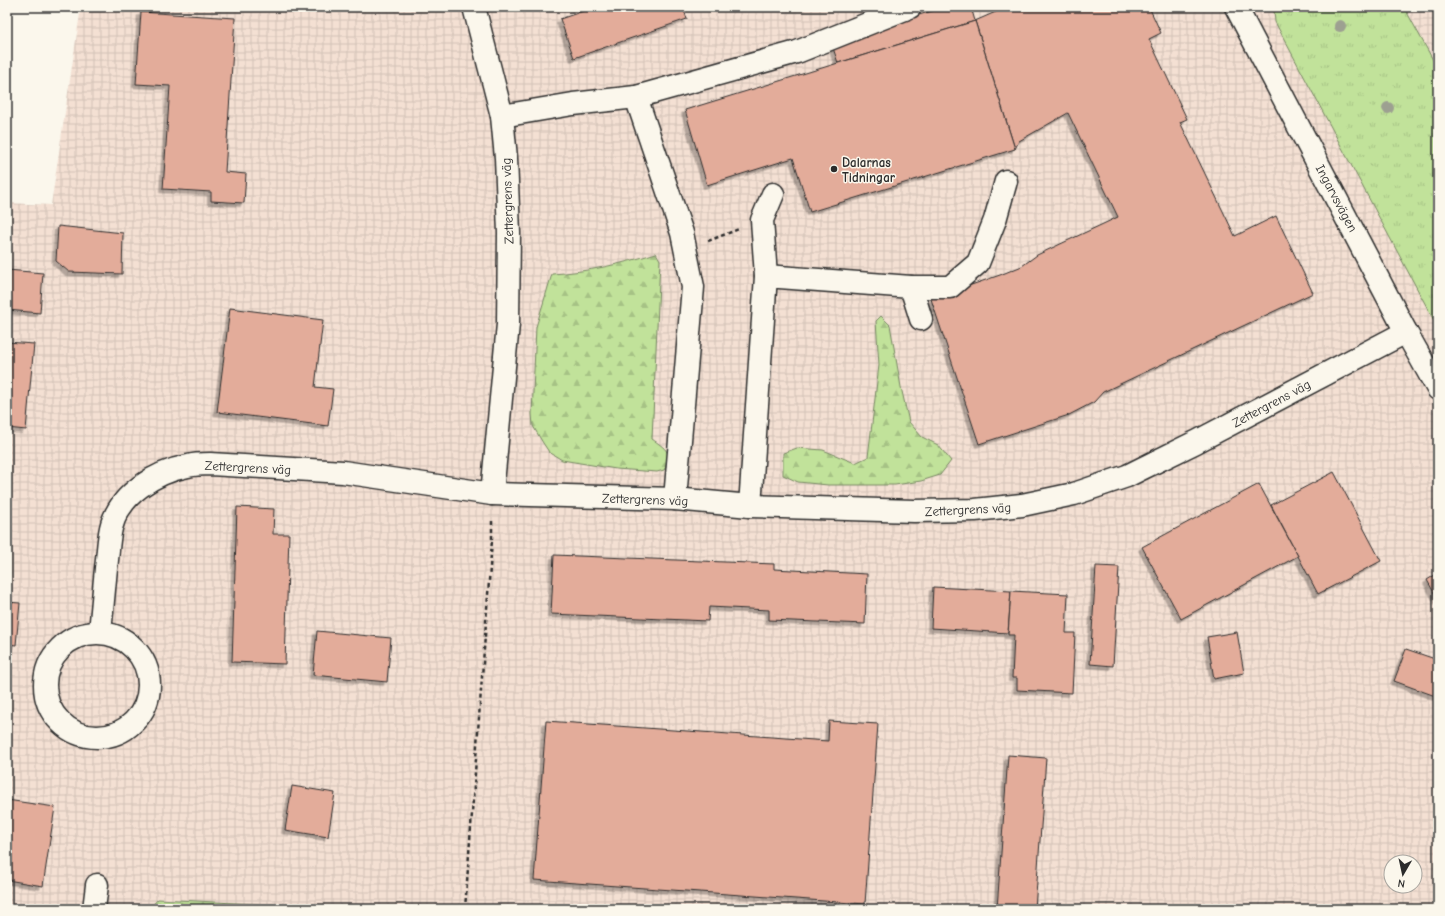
<svg xmlns="http://www.w3.org/2000/svg" width="1445" height="916" font-family="'Comic Neue',sans-serif">
<style>
.industrial{fill:url(#industrial-grid);fill-rule:evenodd}
.grass{fill:url(#grass-tufts);stroke:#768662}
.forest{fill:url(#forest-firs);stroke:#768662}
.building{fill:#e3ac9a;stroke:#2b2b2b;filter:url(#shadow)}
.lines{fill:none;stroke-linecap:round;stroke-linejoin:round}
.minor-casing{stroke:#2b2b2b;stroke-width:25}
.path{stroke:#2b2b2b;stroke-width:2.5;stroke-dasharray:4 3;stroke-linecap:butt}
.minor{stroke:#fbf7ec;stroke-width:22}
.tree{fill:#9da091}
.poi-dot{fill:#2b2b2b;stroke:#fbf7ec;stroke-width:1.5}
.labels{text-anchor:middle;stroke-width:3;stroke-linejoin:round;paint-order:stroke}
.poi-label{font-size:13px;font-weight:bold;fill:#2b2b2b;stroke:#fbf7ec;text-anchor:start}
.street-label{font-size:13px;fill:#2b2b2b;stroke:#fbf7ec}
</style>
<defs>
<pattern id="industrial-grid" width="8" height="8" patternUnits="userSpaceOnUse"><rect width="8" height="8" fill="#f4e0d3"/><path d="M0 4h8M4 0v8" fill="none" stroke="#d1c0b5"/></pattern>
<pattern id="grass-tufts" width="24" height="20" patternUnits="userSpaceOnUse"><rect width="24" height="20" fill="#c1e29a"/><path d="M3 7l-1-3M5 7V3M7 7l1-3M15 17l-1-3M17 17v-4M19 17l1-3" fill="none" stroke="#a6c285"/></pattern>
<pattern id="forest-firs" width="22" height="20" patternUnits="userSpaceOnUse"><rect width="22" height="20" fill="#c1e29a"/><path d="M5 1l3.5 6h-7zM16 11l3.5 6h-7z" fill="#a6c285"/></pattern>
<filter id="shadow"><feDropShadow dx="-3.5" dy="3.5" stdDeviation="0" flood-color="#0004"/></filter>
</defs>
<rect width="100%" height="100%" fill="#fbf7ec"/>
<filter id="ink" filterUnits="userSpaceOnUse"><feTurbulence type="fractalNoise" baseFrequency=".025" numOctaves="2"/><feDisplacementMap in="SourceGraphic" scale="8" xChannelSelector="R" yChannelSelector="G"/><feConvolveMatrix kernelMatrix="1 2 1 2 8 2 1 2 1" color-interpolation-filters="sRGB"/></filter>
<g filter="url(#ink)">
<!-- industrial -->
<path class="industrial" d="M81 7H1438V909H7V203L51 205ZM1391 862H1415V886H1391Z"/>
<!-- grass -->
<path class="grass" d="M1277 7H1404L1438 69V328L1275 22 1274 11Z"/>
<!-- forest -->
<g class="forest">
<path d="M656 253 660 260 652 439C665 448 675 454 664 470L657 472 616 469 562 460 549 452 543 443 533 426 532 414 536 327 552 274C587 272 622 264 656 253Z"/>
<path d="M881 316 890 325 901 387 909 422 922 437 938 445 951 461 940 475 921 481 895 485H828L798 482 783 475V453L797 448 823 450 855 463 868 457 879 365 876 321Z"/>
<path d="M158 899 348 909H149Z"/>
</g>
<!-- building -->
<g class="building">
<path d="M595 7H683L687 19 574 58 560 19Z"/>
<path d="M945 7H971L975 21 838 63 831 42Z"/>
<path d="M1007 7H1149L1161 33 1149 39 1187 119 1180 122 1235 236 1276 216 1313 293 1103 392 1094 402 1069 415 979 444 931 299 1000 275 1022 266 1037 255 1118 217 1068 113 1019 141 1015 149 975 21Z"/>
<path d="M141 12 235 18 225 172 246 174 244 203 211 201V192L163 189 170 86 136 84Z"/>
<path d="M975 21 1015 149 810 212 793 158 707 185 685 110Z"/>
<path d="M58 226 123 233 122 274 69 272 56 261Z"/>
<path d="M7 270 43 273 40 313 7 310Z"/>
<path d="M230 308 323 320 315 387 333 389 328 426 217 412Z"/>
<path d="M7 342 34 344 26 430 7 428Z"/>
<path d="M1334 472 1381 561 1318 594 1271 505Z"/>
<path d="M1259 484 1298 556 1181 619 1142 547Z"/>
<path d="M237 507 274 509 273 534H289L285 664 232 662Z"/>
<path d="M554 555 774 564V569L867 574 865 624 769 620V610L709 607 708 621 551 614Z"/>
<path d="M1096 566 1119 567 1113 666 1090 664Z"/>
<path d="M1438 573V600L1427 580Z"/>
<path d="M933 587 1011 591 1008 633 931 628Z"/>
<path d="M1011 591 1068 594 1066 633H1075L1072 693 1017 690V678H1012L1014 635H1008Z"/>
<path d="M7 602 20 603 16 645 7 644Z"/>
<path d="M317 631 391 638 387 682 313 675Z"/>
<path d="M1237 632 1244 673 1214 679 1207 637Z"/>
<path d="M1406 649 1438 660V697L1394 681Z"/>
<path d="M546 721 828 741 829 721 878 724 865 904 534 880Z"/>
<path d="M1008 755 1046 758 1035 909H997Z"/>
<path d="M292 786 335 793 328 837 285 830Z"/>
<path d="M7 800 55 807 43 886 7 880Z"/>
</g>
<g class="lines">
<defs>
<g id="minor">
<path d="M474 7 502 116 506 158 509 233 508 324 492 494"/>
<path d="M1236 7 1406 332 1438 389"/>
<path d="M636 97 682 233 693 287 675 499"/>
<path d="M502 116 573 104 636 97 797 52 910 7"/>
<path d="M766 276 762 220 773 194"/>
<path d="M911 287H950L978 263 995 220 1006 181"/>
<path d="M750 506 766 276 911 287 921 319"/>
<path d="M100 632C102 611 104 589 106 568 108 555 108 541 111 528 119 494 156 472 188 466 195 464 203 464 210 464L343 472 492 494 675 499 750 506 914 511 975 510 1022 505 1074 494 1127 476 1143 468 1196 442 1406 332"/>
<circle cx="97" cy="685" r="52"/>
<path d="M94 909 97 885"/>
</g>
</defs>
<!-- minor casing -->
<use href="#minor" class="minor-casing"/>
<!-- path -->
<g class="path">
<path d="M708 241 739 229"/>
<path d="M465 909 492 540V519"/>
</g>
<!-- minor -->
<use href="#minor" class="minor"/>
</g>
<!-- trees -->
<g class="tree">
<circle cx="1340" cy="26" r="6"/>
<circle cx="1388" cy="108" r="6"/>
</g>
</g>
<!-- markers -->
<circle class="poi-dot" cx="834" cy="169" r="4"/>
<g class="labels">
<!-- poi labels -->
<g class="poi-label">
<text x="842" y="167">Dalarnas<tspan x="842" dy="15">Tidningar</tspan></text>
</g>
<!-- street labels -->
<g class="street-label">
<text transform="translate(1337 198) rotate(62)" y="5">Ingarvsvägen</text>
<text transform="translate(507 201) rotate(-92)" y="5">Zettergrens väg</text>
<text transform="translate(1271 403) rotate(-28)" y="5">Zettergrens väg</text>
<text transform="translate(248 467) rotate(3)" y="5">Zettergrens väg</text>
<text transform="translate(645 499) rotate(2)" y="5">Zettergrens väg</text>
<text transform="translate(968 509) rotate(-3)" y="5">Zettergrens väg</text>
</g>
</g>
<!-- margin -->
<rect width="1445" height="916" fill="none" stroke="#fbf7ec" stroke-width="24"/>
<rect x="12" y="12" width="1421" height="892" fill="none" stroke="#2b2b2b" stroke-width="1.5" filter="url(#ink)"/>
<!-- north arrow -->
<g transform="translate(1403 874) rotate(189)"><circle r="19" fill="#fbf7ec" stroke="#a8a59f"/>
<path d="M0-3L7 15L0 10L-7 15Z" fill="#2b2b2b"/>
<text y="-6" font-size="11" font-weight="bold" text-anchor="middle" fill="#2b2b2b">N</text>
</g>
</svg>
